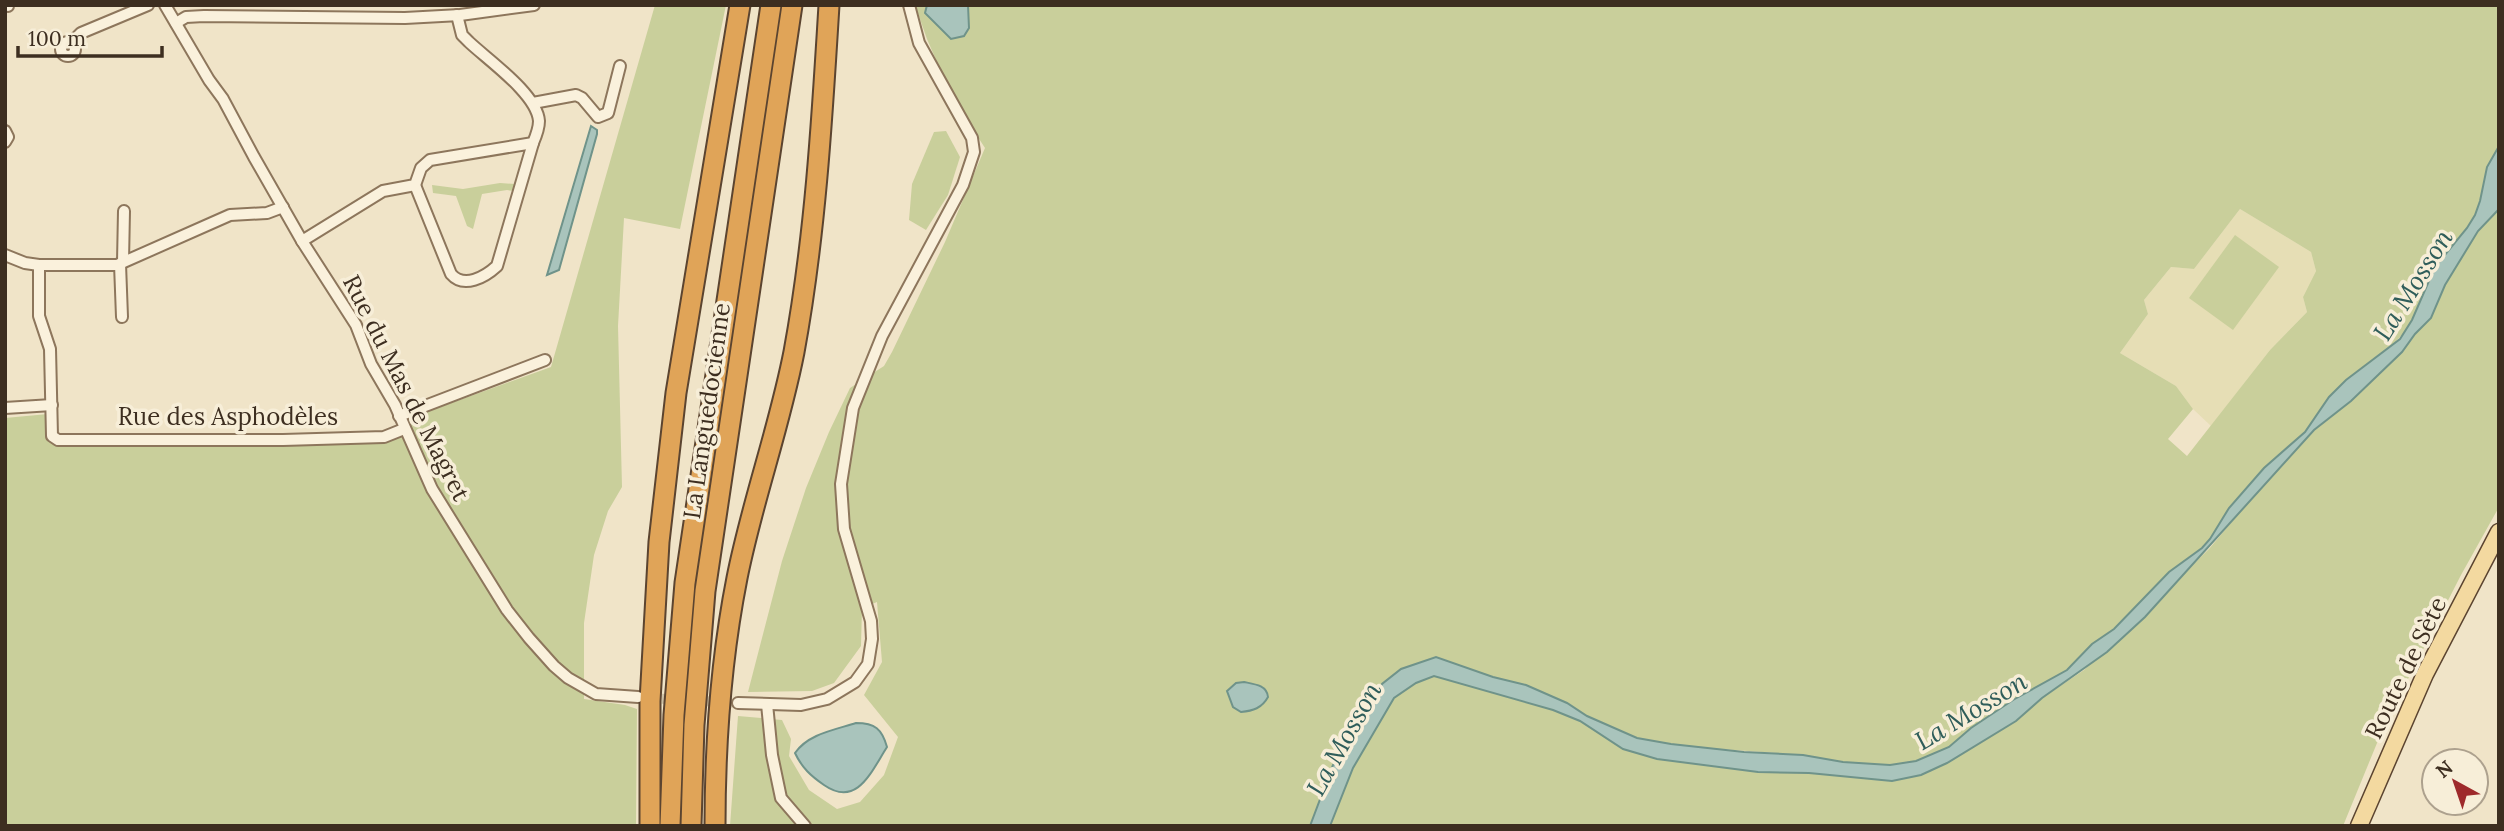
<svg xmlns="http://www.w3.org/2000/svg" width="2504" height="831" font-family="Lora,serif">
<style>
.farmland{fill:#e6deb5}
.green{fill:#c9cf9b;fill-rule:evenodd}
.water{fill:#a9c4bc;stroke:#6f938a;stroke-width:2}
.lines{fill:none;stroke-linecap:round;stroke-linejoin:round}
.street-tunnel{stroke:#ccc0a6;stroke-width:10;stroke-dasharray:10 5;stroke-linecap:butt}
.street-casing{stroke:#8d765c;stroke-width:14}
.primary-casing{stroke:#5b4430;stroke-width:19}
.highway-casing{stroke:#5b4430;stroke-width:23}
.street{stroke:#faf1dc;stroke-width:10}
.primary{stroke:#f3d9a0;stroke-width:16}
.highway{stroke:#e0a458;stroke-width:19}
.labels{text-anchor:middle;stroke-width:7;stroke-linejoin:round;paint-order:stroke}
.street-label{font-size:24px;fill:#3d2e20;stroke:#f7eed8}
.water-label{font-size:26px;font-style:italic;fill:#2f5d5a;stroke:#f7eed8}
</style>
<rect width="100%" height="100%" fill="#f0e4c8"/>
<!-- farmland -->
<path class="farmland" d="M2240 209 2311 252 2316 271 2303 297 2307 312 2270 350 2211 426 2193 409 2176 386 2120 353 2148 314 2144 300 2171 267 2194 269Z"/>
<!-- green -->
<g class="green">
<path d="M655 5H726L680 229 624 218 618 326 622 487 608 511 594 555 584 623V699L625 705 637 709 636 826H5V418L48 414 50 442 259 444 390 439 407 419 551 367Z"/>
<path d="M915 5H2499V146L2487 167 2480 201 2475 215 2467 228 2435 267 2409 327 2389 349 2346 380 2329 397 2305 432 2264 468 2229 508 2210 539 2202 548 2169 572 2114 629 2092 644 2067 670 2013 700 1971 728 1949 747 1916 761 1890 765 1843 762 1803 755 1690 747 1637 738 1587 716 1567 703 1526 685 1493 677 1436 657 1401 669 1382 684 1376 698 1333 765 1310 826H730L738 716 782 720 791 739 789 756 809 790 837 809 860 802 884 775 898 737 864 695 882 662 877 602 862 608 861 646 834 683 812 691 748 692 782 561 806 488 829 432 850 388 884 366 892 352 945 242 985 148 952 97 927 39ZM2240 209 2311 252 2316 271 2303 297 2307 312 2270 350 2187 456 2168 439 2193 409 2176 386 2120 353 2148 314 2144 300 2171 267 2194 269Z"/>
<path d="M946 131 960 157 948 195 926 230 909 220 912 184 934 132Z"/>
<path d="M500 183 515 184 514 191 507 190 482 194 473 229 467 226 456 196 433 193 432 185 463 189Z"/>
<path d="M2499 209V507L2461 575 2384 726 2343 826H1330L1353 768 1394 698 1416 683 1434 676 1553 710 1580 721 1623 749 1657 759 1758 772 1809 773 1892 781 1921 775 1947 763 2016 721 2042 698 2084 670 2209 549 2259 489 2314 430 2351 401 2402 352 2415 334 2431 318 2445 285 2478 231Z"/>
<path d="M2235 235 2279 267 2233 330 2189 298Z"/>
</g>
<!-- water -->
<g class="water">
<path d="M927 5H968L969 28 964 36 951 39 925 13Z"/>
<path d="M591 126 597 130V134L559 270 547 275Z"/>
<path d="M2499 146V209L2478 231 2445 285 2431 318 2415 334 2402 352 2351 401 2314 430 2145 617 2107 652 2042 698 2016 721 1947 763 1921 775 1892 781 1809 773 1758 772 1657 759 1623 749 1580 721 1553 710 1434 676 1416 683 1394 698 1353 768 1330 826H1310L1333 765 1376 698 1382 684 1401 669 1436 657 1493 677 1526 685 1567 703 1587 716 1637 738 1671 744 1744 752 1803 755 1843 762 1890 765 1916 761 1949 747 1971 728 2013 700 2067 670 2092 644 2114 629 2169 572 2202 548 2210 539 2229 508 2264 468 2305 432 2329 397 2346 380 2400 339 2412 320 2435 267 2467 228 2475 215 2480 201 2487 167Z"/>
<path d="M1244 682C1254 684 1267 685 1268 697 1262 708 1253 711 1241 712L1233 707 1227 691 1236 683Z"/>
<path d="M856 723C875 723 882 729 887 747 871 772 857 808 824 785 811 776 802 768 795 753 808 734 834 730 856 723Z"/>
</g>
<g class="lines">
<!-- street-tunnel -->
<path class="street-tunnel" d="M647 698 738 703"/>
<defs>
<g id="street">
<path d="M8 5V6"/>
<path d="M165 5 209 80 223 99 254 157 302 241 356 325 371 364 395 405 432 489 507 610 529 638 554 666 568 678 596 694 638 697"/>
<path d="M176 23 186 17 204 16 405 18 460 15 534 5"/>
<circle cx="68" cy="49" r="7"/>
<path d="M71 43 81 33 148 5"/>
<path d="M533 103 576 95 582 98 598 117 608 113 620 66"/>
<path d="M5 131 8 137 5 142"/>
<path d="M415 185 451 274C464 289 485 277 497 266L533 143"/>
<path d="M302 241 383 191 415 185 421 168 430 160 533 143C536 136 539 128 539 121 537 94 488 60 469 42L462 35 457 15"/>
<path d="M5 255 25 263 39 265H117L230 215 267 213 283 207"/>
<path d="M123 262 124 211"/>
<path d="M120 264 122 317"/>
<path d="M39 265V316L50 349 52 436 58 440H283L384 437 404 429"/>
<path d="M5 408 52 405"/>
<path d="M399 416 545 360"/>
<path d="M738 703 801 705 827 699 855 682 868 664 872 639 871 621 844 529 841 484 853 408 882 336 963 185 974 152 972 138 919 43 909 5"/>
<path d="M767 704 772 755 781 798 805 826"/>
</g>
<path id="primary" d="M2359 826 2425 674 2499 532"/>
<g id="highway">
<path d="M650 826V701L659 542 676 393 740 5"/>
<path d="M670 826 674 715 685 583 771 5"/>
<path d="M691 826 694 725 705 591 792 5"/>
<path d="M715 826C715 744 721 659 737 578 752 502 779 429 794 352 815 238 822 121 829 5"/>
</g>
</defs>
<!-- street casing -->
<use href="#street" class="street-casing"/>
<!-- primary casing -->
<use href="#primary" class="primary-casing"/>
<!-- highway casing -->
<use href="#highway" class="highway-casing"/>
<!-- street -->
<use href="#street" class="street"/>
<!-- primary -->
<use href="#primary" class="primary"/>
<!-- highway -->
<use href="#highway" class="highway"/>
</g>
<g class="labels">
<!-- street labels -->
<g class="street-label">
<text transform="translate(406 388) rotate(63)" y="8">Rue du Mas de Magret</text>
<text transform="translate(707 411) rotate(-82)" y="8">La Languedocienne</text>
<text x="228" y="425">Rue des Asphodèles</text>
<text transform="translate(2406 668) rotate(-64)" y="8">Route de Sète</text>
</g>
<!-- water labels -->
<g class="water-label">
<text transform="translate(2413 285) rotate(-58)" y="9">La Mosson</text>
<text transform="translate(1971 711) rotate(-31)" y="9">La Mosson</text>
<text transform="translate(1344 739) rotate(-61)" y="9">La Mosson</text>
</g>
</g>
<!-- border -->
<rect width="2504" height="831" fill="none" stroke="#3d2e20" stroke-width="14"/>
<!-- north arrow -->
<g transform="translate(2455 782) rotate(320)"><circle r="33" fill="#f7eed8" stroke="#ada18e" stroke-width="2"/>
<path d="M0-5L12 26L0 18L-12 26Z" fill="#9e2a2b"/>
<text y="-10" font-size="19" font-weight="bold" text-anchor="middle" fill="#3d2e20">N</text>
</g>
<!-- scale -->
<path d="M18 46v10h144v-10" fill="none" stroke="#3d2e20" stroke-width="3.5"/>
<text x="28" y="46" font-size="21" fill="#3d2e20" stroke="#f7eed8" stroke-width="5" paint-order="stroke">100 m</text>
</svg>
